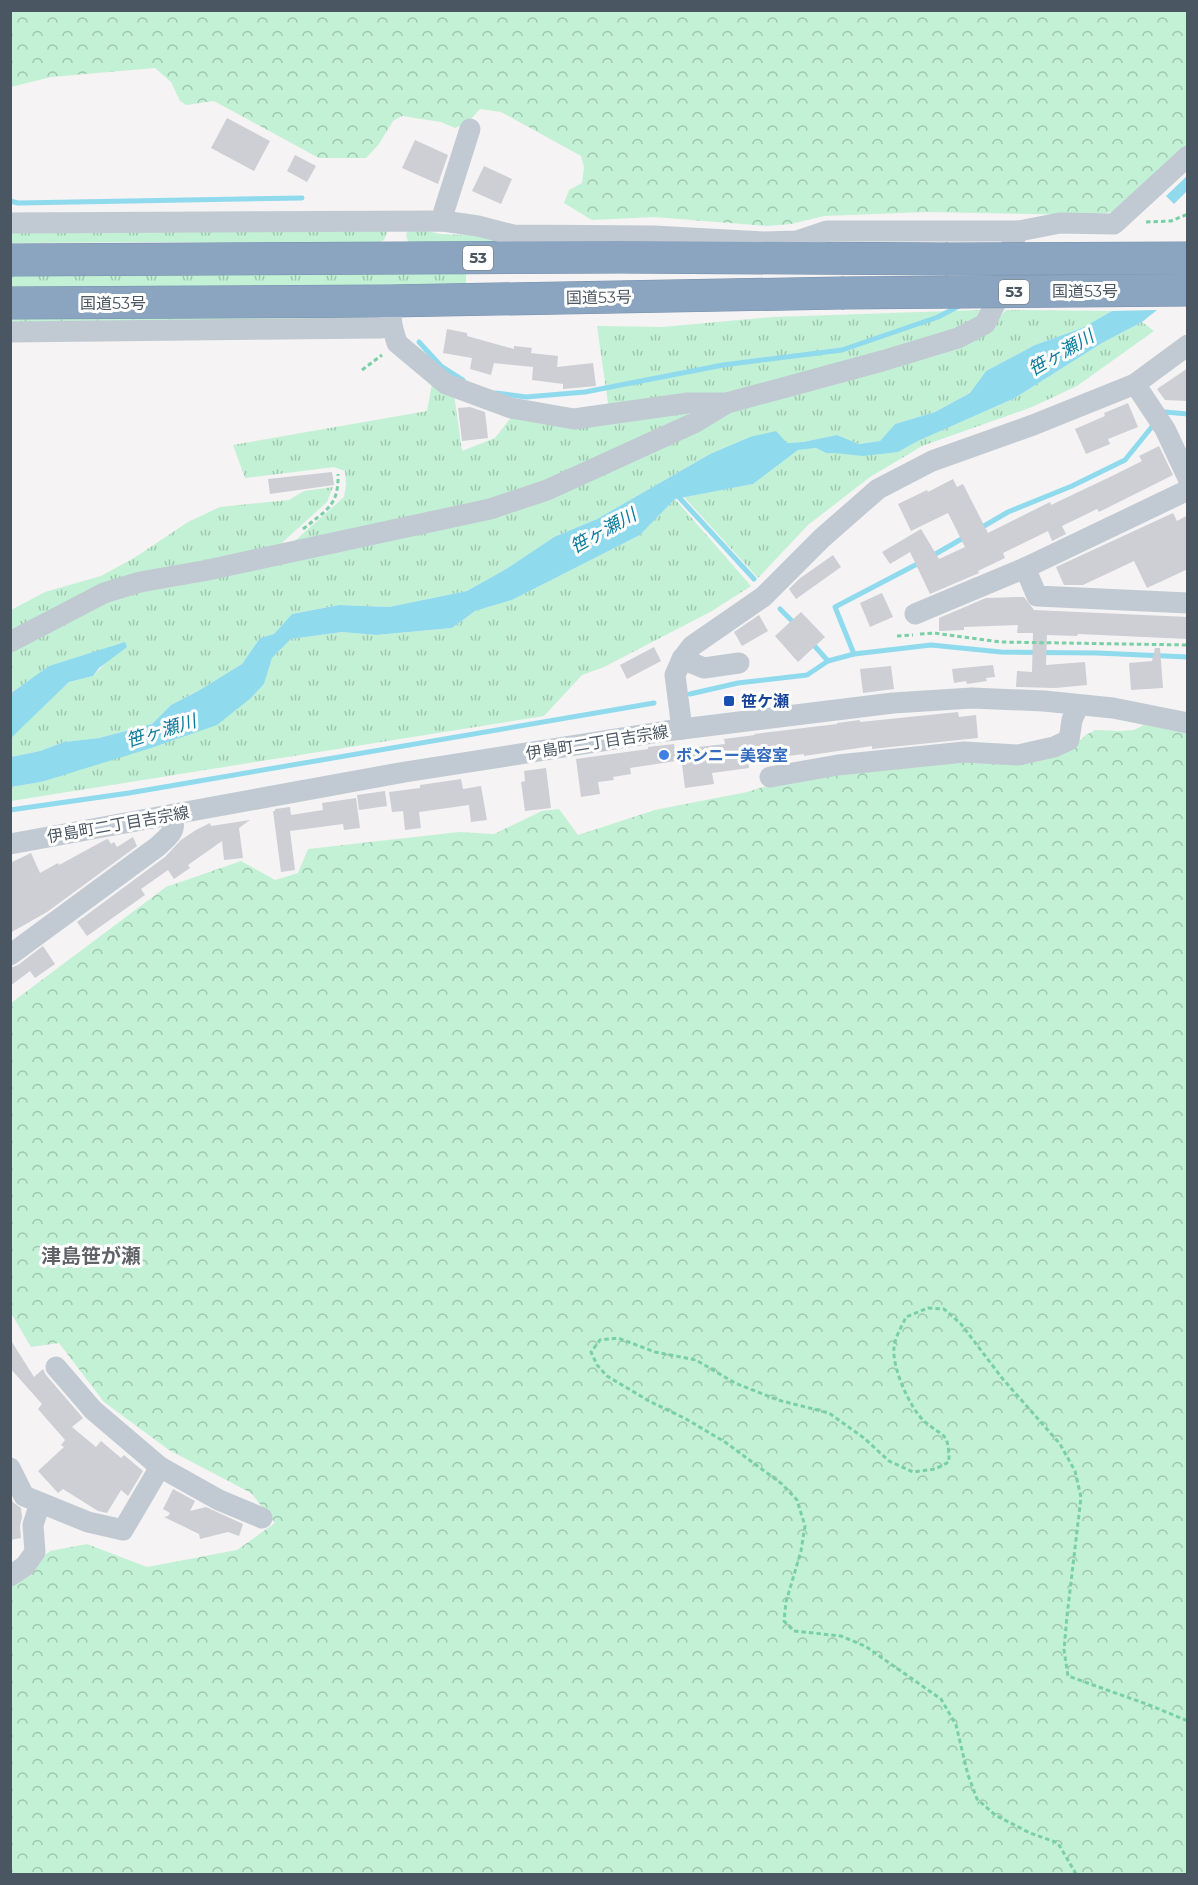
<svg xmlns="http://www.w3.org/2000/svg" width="1198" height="1885" font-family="Montserrat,'Noto Sans JP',sans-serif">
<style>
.grass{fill:url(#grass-tufts)}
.forest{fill:url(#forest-crowns)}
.water{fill:#90daee}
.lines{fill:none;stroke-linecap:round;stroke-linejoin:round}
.stream{stroke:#90daee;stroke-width:5}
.building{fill:#cdcfd5}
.highway-casing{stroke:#7690ad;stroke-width:33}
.path{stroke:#7ad0a6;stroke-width:3;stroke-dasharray:4.5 3;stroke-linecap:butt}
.minor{stroke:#c1cad2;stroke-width:21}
.highway{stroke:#8ba5c1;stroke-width:32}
.highway-bridge-casing{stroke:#7690ad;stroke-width:33;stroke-linecap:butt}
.highway-bridge{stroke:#8ba5c1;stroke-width:32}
.transit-dot{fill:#1a4fb4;stroke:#fff;stroke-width:2}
.shop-dot{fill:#3f7fe0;stroke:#fff;stroke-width:2}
.labels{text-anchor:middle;stroke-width:6;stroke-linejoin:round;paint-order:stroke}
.shield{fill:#fff;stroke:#808990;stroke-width:1.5}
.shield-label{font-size:15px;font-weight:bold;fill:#4a5661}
.street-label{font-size:16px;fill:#4a5661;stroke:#fff}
.transit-label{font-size:16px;font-weight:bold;fill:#164399;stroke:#fff;text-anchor:start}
.shop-label{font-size:16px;font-weight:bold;fill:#366cbe;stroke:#fff;text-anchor:start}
.water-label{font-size:18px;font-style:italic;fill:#0c7c9b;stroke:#fff}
.quarter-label{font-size:20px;font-weight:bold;fill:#5f6368;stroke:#fff}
</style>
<defs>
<pattern id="grass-tufts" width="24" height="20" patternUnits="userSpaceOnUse" patternTransform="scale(1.5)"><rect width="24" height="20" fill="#c3f1d5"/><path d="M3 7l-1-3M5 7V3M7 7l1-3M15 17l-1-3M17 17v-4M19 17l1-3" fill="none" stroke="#a0c6b0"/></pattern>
<pattern id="forest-crowns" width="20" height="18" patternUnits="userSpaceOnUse" patternTransform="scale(1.5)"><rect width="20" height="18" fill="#c3f1d5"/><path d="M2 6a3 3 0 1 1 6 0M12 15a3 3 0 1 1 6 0" fill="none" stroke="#a0c6b0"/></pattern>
</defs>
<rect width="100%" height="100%" fill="#f5f3f3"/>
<!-- grass -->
<g class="grass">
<path d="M389 227 384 240 375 244 163 242 11 243 10 231Z"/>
<path d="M414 228 440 234 492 236 499 241V248L415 246 408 242 406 234 409 229Z"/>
<path d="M466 268V287L11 292 10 271Z"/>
<path d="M980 310 976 320 955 333 727 396 609 410 597 326 662 327 773 317Z"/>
<path d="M1006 310 1112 311 1082 328 1035 345 986 371 970 393 935 412 895 424 880 441 859 444 837 435 803 442 787 443 750 437 710 454 597 519 554 537 506 569 467 591 389 607 339 605 292 614 274 634 260 638 242 664 198 691 171 705 152 724 99 738 64 742 40 751 11 757 10 738 69 682 93 676 125 643 49 666 11 693V647L106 596 492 514 729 409 988 330Z"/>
<path d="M366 316 370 319 11 326 10 317Z"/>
<path d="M1142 322 1154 331 1077 386 1032 407 922 446 870 477 808 525 758 578 684 497 753 484 798 450 816 448 826 453 898 452 918 441 1015 398 1102 343Z"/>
<path d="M432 384 454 394 462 451 495 438 513 415 687 410 689 419 487 504 288 547 344 497 346 485 345 471 334 467 245 478 233 445 427 411Z"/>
<path d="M333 487 327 502 274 550 207 565 11 637V610L45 592 101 576 134 558 188 522 220 507 289 500 304 491Z"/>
<path d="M675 499 751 586 712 611 604 667 582 675 544 716 11 801V787L41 782 251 698 264 684 272 658 291 639 342 632 376 635 452 628 475 611 512 600 640 535Z"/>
</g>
<!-- forest -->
<g class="forest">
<path d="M11 11H1187V147L1127 210 1091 215 927 212 824 216 791 224 767 226 654 217 592 220 564 203 569 190 582 183 584 167 581 156 501 112 480 109 468 122 455 128 441 122 402 116 393 121 379 144 366 158H319L214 101 186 105 180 101 171 82 155 68 51 77 11 87Z"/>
<path d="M1144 725 1187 732V1874H11V1582L50 1551 87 1544 147 1567 237 1550 275 1523 251 1493 169 1450 104 1402 59 1343 31 1347 11 1313V1003L166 887 241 861 275 880 298 873 308 849 459 832 494 834 542 811 559 809 578 835 655 810 747 792 789 779 1074 746 1086 735 1095 730 1121 731 1134 730Z"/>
</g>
<!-- water -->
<g class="water">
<path d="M1187 176V191L1174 204 1166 196Z"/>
<path d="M1157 310 1142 322 1102 343 1015 398 918 441 898 452 863 456 834 453H826L816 448 798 450 753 484 675 499 640 535 512 600 475 611 452 628 376 635 342 632 291 639 272 658 264 684 251 698 217 725 148 749 41 782 11 787V757L40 751 64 742 99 738 152 724 171 705 198 691 242 664 260 638 274 634 292 614 339 605 389 607 467 591 506 569 554 537 597 519 710 454 750 437 776 431 787 443 803 442 837 435 859 444 880 441 895 424 935 412 970 393 986 371 1035 345 1082 328 1112 311Z"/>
<path d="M125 642 127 647 99 668 93 676 69 682 11 738V693L49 666Z"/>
</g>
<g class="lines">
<!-- stream -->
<g class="stream">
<path d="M10 201 18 203 302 198"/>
<path d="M419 342 441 366 463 380"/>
<path d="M496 393 526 397 585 392 723 365 842 350 938 317 961 305"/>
<path d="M1161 416 1165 412 1188 414"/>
<path d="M676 494 754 579"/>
<path d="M979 529 1008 512 1072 486 1125 460 1155 423"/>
<path d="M932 556 965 537"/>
<path d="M780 609 795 624"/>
<path d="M811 642 828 661"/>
<path d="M854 654 835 607 921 562"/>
<path d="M690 694 738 683 807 675 828 661 854 654 931 645 1001 652 1097 653 1188 657"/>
<path d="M10 810 129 793 654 703"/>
</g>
</g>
<!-- building -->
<g class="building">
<path d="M227 118 270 141 254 171 211 148Z"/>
<path d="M415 140 448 155 438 184 402 168Z"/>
<path d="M295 155 316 166 307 182 287 171Z"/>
<path d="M484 166 512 179 501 204 472 191Z"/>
<path d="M447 329 467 333V336L514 349V346L532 348 531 353 558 356 557 367 593 363 596 386 563 389V384L532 380 533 367 494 363 491 375 470 369 472 358 443 353Z"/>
<path d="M1188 368V401L1165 400 1157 389Z"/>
<path d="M1128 403 1138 427 1108 439 1110 444 1086 454 1075 429 1105 416 1104 413Z"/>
<path d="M470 407 485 412 488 438 462 441 458 408Z"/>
<path d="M1159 446 1173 475 1099 512 1097 509 1062 526 1066 534 1052 541 1048 531 1003 553 1005 558 978 571 979 573 930 594 910 552 890 564 882 552 921 529 939 559 965 547 948 513 911 531 898 504 927 490 928 492 953 479 957 487 963 484 988 533 1050 502 1051 505 1112 476 1142 461 1139 456Z"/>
<path d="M332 472 334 485 270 494 268 479Z"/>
<path d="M1173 513 1177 521 1188 515V569L1147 588 1134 561 1083 585H1064L1056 567Z"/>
<path d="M833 555 841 567 796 599 789 589 799 579Z"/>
<path d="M882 593 893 617 870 627 860 603Z"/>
<path d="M1018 597H1024L1034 610 1188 617V639L1078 634 1077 636 1047 635 1046 665 1085 662 1087 685 1055 688 1016 687 1017 671 1032 672 1033 633H1017L1018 625 964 627V630L939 631V618L986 598Z"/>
<path d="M801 612 825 637 798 662 775 636Z"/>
<path d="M759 615 768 631 742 646 734 632Z"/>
<path d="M654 647 661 661 627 679 620 665Z"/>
<path d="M1155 648H1160L1163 688 1131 690 1129 663 1152 661Z"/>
<path d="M993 665 995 677 986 678 987 681 967 684 966 681 954 683 952 669Z"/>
<path d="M891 666 894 689 863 693 860 669Z"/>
<path d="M958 712 959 717 976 715 978 738 872 749V746L804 756V754L748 761 749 768 712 773 714 784 685 788 680 749 725 744 724 739 755 735 754 734 837 724V723L860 720V722Z"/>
<path d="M674 744 676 761 630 768 631 774 613 777 614 780 598 782 600 794 581 797 576 759 648 749V747Z"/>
<path d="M546 768 551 808 525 811 521 782 525 781 524 771Z"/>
<path d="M461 779 463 789 481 786 487 820 471 822 469 805 419 812 421 828 405 830 403 811 392 812 389 792 420 788V785Z"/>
<path d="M385 791 387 806 359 810 357 795Z"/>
<path d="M356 798 360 828 344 830 343 824 290 831 295 870 281 872 273 811H275V809L290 807 291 815 323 810 322 803Z"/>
<path d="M250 820 239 828 243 858 224 860 222 841 188 865 190 868 174 879 168 870 141 889 145 895 87 936 77 922 165 857 181 840 196 830 210 823 211 826Z"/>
<path d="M133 837 137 846 47 912 10 933V863L31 853 40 873 58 863 59 865 105 840 108 839 111 844 114 842 117 847Z"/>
<path d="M43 946 55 964 35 978 30 971 10 986V968L18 965Z"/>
<path d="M10 1339 34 1377 43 1369 46 1375 83 1418 72 1427 96 1447 101 1441 121 1458 124 1455 143 1471 128 1496 121 1490 107 1513 98 1511 63 1489 58 1493 38 1471 64 1447 61 1445 65 1440 38 1409 42 1404 10 1368Z"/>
<path d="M173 1489 195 1501 190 1511 206 1507 243 1524 239 1536 228 1532 200 1539 199 1534 164 1517 168 1516 170 1513 163 1509Z"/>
<path d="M10 1498 13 1502 21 1508 22 1517 20 1526 21 1538 10 1540Z"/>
</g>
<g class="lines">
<defs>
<g id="highway">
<path d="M10 260 620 257 945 259"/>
<path d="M10 303 390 301 841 293"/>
</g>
</defs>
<!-- highway casing -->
<use href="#highway" class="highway-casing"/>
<!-- path -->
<g class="path">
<path d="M1146 222 1171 221 1188 214"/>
<path d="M362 370 382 355"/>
<path d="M303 529C326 510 339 506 338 474"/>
<path d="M920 634 934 633 1000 642 1188 645"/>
<path d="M897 636 913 635"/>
<path d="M1076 1874 1058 1843 1030 1833 995 1815 977 1799 968 1775 956 1725 941 1699 865 1646 841 1636 794 1631 784 1621 786 1602 801 1551 805 1526 797 1500 782 1484 725 1442 686 1419 649 1401 607 1376 597 1365 591 1352 600 1340 618 1338 655 1352 696 1360 735 1383 778 1400 829 1413 864 1438 889 1461 913 1472 935 1469 949 1462C949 1430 943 1438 924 1421 910 1408 892 1368 894 1348 894 1339 902 1326 906 1317L928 1308 944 1309 961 1324 1002 1378 1060 1444 1075 1471 1081 1497 1067 1616 1064 1650 1068 1676 1149 1705 1188 1721"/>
</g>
<!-- minor -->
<g class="minor">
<path d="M443 221 444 211 470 129"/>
<path d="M10 223 443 221 478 226 513 235 654 236 764 242 797 241 827 231H1019"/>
<path d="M1012 242 1019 231 1060 223 1114 224 1188 156"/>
<path d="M392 326 397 343 446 384 511 408 574 419 688 403H727L882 361 958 338 985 324 996 302 1002 281"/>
<path d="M10 332 381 328 392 326 391 313"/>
<path d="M1135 384 1165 429 1188 478"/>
<path d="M1025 568 1037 596 1188 603"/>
<path d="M915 614 1025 568 1188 490"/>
<path d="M10 642 104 593 140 582 208 570 490 509 547 490 694 423 727 403"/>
<path d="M682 659 704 668 739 663"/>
<path d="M682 729 675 675 682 659 692 646 763 597 822 538 878 489 932 461 1033 425 1135 384 1188 345"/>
<path d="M770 777 838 765 964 752 1018 755 1054 747 1069 740 1072 720 1078 706"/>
<path d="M10 844 405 772 666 731 893 703 972 698 1044 701 1113 708 1188 723"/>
<path d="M10 955 157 847C170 835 176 833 173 814"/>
<path d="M56 1367 93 1410 160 1467 219 1500 262 1518"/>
<path d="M10 1468 24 1496 88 1522 123 1530 160 1467"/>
<path d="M10 1576 25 1566 35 1552 33 1525 40 1503"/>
</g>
<!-- highway -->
<use href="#highway" class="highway"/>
<defs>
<g id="highway-bridge">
<path d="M945 259 1188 258"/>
<path d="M841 293 1188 290"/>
</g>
</defs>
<!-- highway-bridge casing -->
<use href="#highway-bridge" class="highway-bridge-casing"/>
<!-- highway-bridge -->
<use href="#highway-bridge" class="highway-bridge"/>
</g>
<!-- markers -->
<rect class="transit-dot" x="723" y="695" width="12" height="12" rx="3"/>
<circle class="shop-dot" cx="664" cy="755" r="6"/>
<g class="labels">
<!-- shield labels -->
<g class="shield">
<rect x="463" y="246" width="30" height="24" rx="4.5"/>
<rect x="999" y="280" width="30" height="24" rx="4.5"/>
</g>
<g class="shield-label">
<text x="478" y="263">53</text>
<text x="1014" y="297">53</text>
</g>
<!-- street labels -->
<g class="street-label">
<text x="1085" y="297">国道53号</text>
<text transform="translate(599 297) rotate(-1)" y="6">国道53号</text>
<text x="113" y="309">国道53号</text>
<text transform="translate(597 742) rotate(-9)" y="6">伊島町二丁目吉宗線</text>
<text transform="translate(118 824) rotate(-10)" y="6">伊島町二丁目吉宗線</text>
</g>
<!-- transit labels -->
<g class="transit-label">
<text x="741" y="707">笹ケ瀬</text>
</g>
<!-- shop labels -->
<g class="shop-label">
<text x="676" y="761">ボンニー美容室</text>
</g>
<!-- water labels -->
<g class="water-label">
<text transform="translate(1061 353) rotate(-30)" y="6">笹ヶ瀬川</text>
<text transform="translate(603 531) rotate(-29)" y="6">笹ヶ瀬川</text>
<text transform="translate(161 731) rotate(-17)" y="6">笹ヶ瀬川</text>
</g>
<!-- quarter labels -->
<g class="quarter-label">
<text x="91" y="1263">津島笹が瀬</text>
</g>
</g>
<!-- border -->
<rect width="1198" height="1885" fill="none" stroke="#4a5661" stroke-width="24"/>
</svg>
